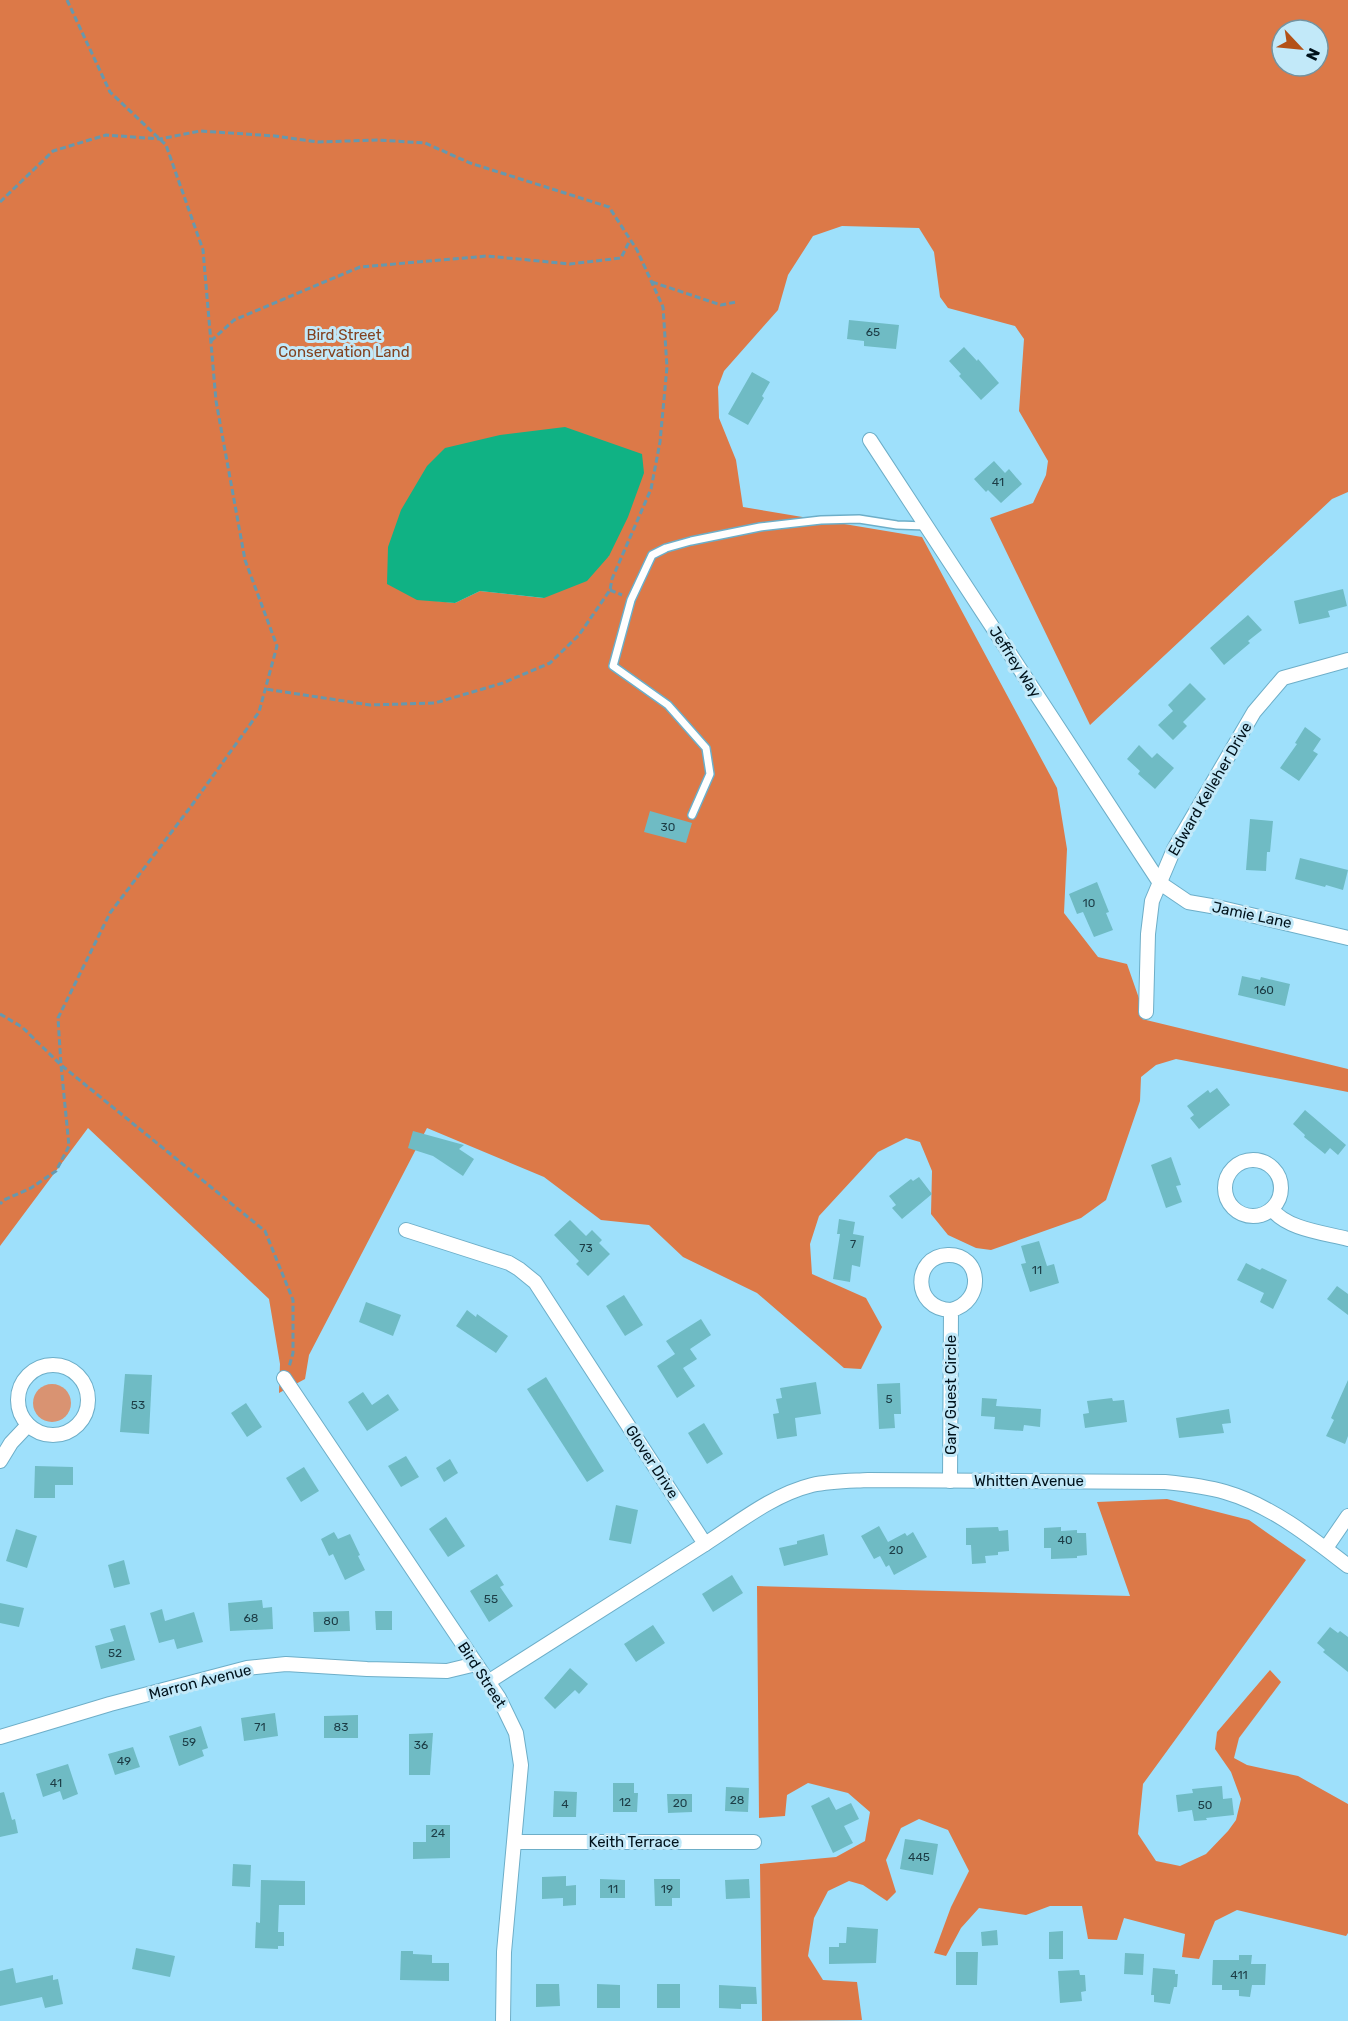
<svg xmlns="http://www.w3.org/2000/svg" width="1348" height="2021" font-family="Rubik,sans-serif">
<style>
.green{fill:#d99372}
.forest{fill:#dc7948;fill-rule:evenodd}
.water{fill:#10b284}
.building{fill:#6fbbc4}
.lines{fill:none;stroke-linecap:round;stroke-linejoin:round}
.lane-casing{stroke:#6daec8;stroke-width:10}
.street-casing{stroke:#6daec8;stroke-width:16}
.path{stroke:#6798ad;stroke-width:3;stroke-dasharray:6 3;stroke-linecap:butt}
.lane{stroke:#fff;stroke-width:7}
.street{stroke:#fff;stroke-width:14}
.labels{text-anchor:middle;stroke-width:6;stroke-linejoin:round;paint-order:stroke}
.number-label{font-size:12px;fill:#1c3c45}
.park-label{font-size:15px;fill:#834220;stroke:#c2e9f9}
.street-label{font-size:15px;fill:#00121b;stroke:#c2e9f9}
</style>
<rect width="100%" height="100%" fill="#9ee0fb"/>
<!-- green -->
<circle class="green" cx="52" cy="1403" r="19"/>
<!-- forest -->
<g class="forest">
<path d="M0 0H1348V492L1332 499 1090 725 990 518 1033 503 1046 475 1048 461 1019 411 1024 339 1015 326 948 308 940 297 934 252 919 228 842 226 813 236 788 275 778 310 724 371 718 387 719 418 736 460 743 507 922 537 1057 788 1067 849 1064 913 1098 957 1127 964 1142 1007V1019L1348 1069V1092L1176 1059 1156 1065 1141 1077 1140 1101 1106 1200 1081 1218 991 1250 976 1248 948 1235 931 1214 932 1171 920 1142 906 1138 878 1152 819 1216 810 1244 812 1274 866 1298 882 1327 861 1369 844 1368 757 1293 683 1257 649 1225 601 1220 544 1177 427 1128 309 1355 305 1379 279 1393 280 1364 269 1299 88 1128 0 1246ZM1282 30H1318V66H1282ZM609 556 543 598 480 591 455 603 417 599Z"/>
<path d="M1167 1499 1249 1520 1306 1560 1143 1784 1138 1834 1156 1861 1180 1866 1206 1854 1228 1831 1236 1820 1241 1799 1231 1772 1215 1749 1217 1732 1270 1670 1281 1682 1239 1738 1234 1758 1247 1765 1298 1776 1348 1804V1933L1346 1936 1237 1910 1215 1921 1199 1959 1182 1957 1185 1934 1124 1918 1117 1940 1088 1939 1082 1906H1050L1026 1915 979 1908 961 1928 946 1956 934 1953 951 1907 969 1871 948 1830 919 1819 901 1828 886 1860 896 1892 887 1901 863 1885 849 1881 828 1891 814 1918 808 1956 823 1980 857 1982 862 2020 762 2021 760 1864 836 1857 865 1841 870 1812 848 1793 808 1783 787 1795 785 1816 759 1818 757 1586 1130 1596 1097 1502Z"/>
</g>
<!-- water -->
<path class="water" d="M565 427 642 454 644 473 628 517 609 556 587 581 544 598 480 591 455 603 417 600 387 584 388 547 401 510 427 466 445 448 500 435Z"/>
<!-- building -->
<g class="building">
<path d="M849 320 899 325 896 349 864 346V341L847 339Z"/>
<path d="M964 347 977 361 978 359 999 383 981 400 959 376 961 374 949 361Z"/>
<path d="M752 372 770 382 762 396 764 398 748 425 728 414Z"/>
<path d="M994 461 1005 473 1009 469 1022 484 1001 503 988 490 986 492 974 479Z"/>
<path d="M1343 589 1347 606 1328 611 1330 617 1299 624 1294 601Z"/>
<path d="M1248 615 1262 630 1248 641 1250 643 1224 665 1210 648Z"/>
<path d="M1190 683 1206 699 1183 722 1187 726 1173 740 1158 725 1173 711 1168 705Z"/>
<path d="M1305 727 1321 739 1313 751 1318 754 1299 781 1280 768 1297 744 1295 743Z"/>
<path d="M1139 745 1152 758 1157 753 1174 768 1155 789 1138 774 1140 771 1127 759Z"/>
<path d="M650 811 692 823 686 843 644 832Z"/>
<path d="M1250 819 1273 821 1270 852H1267L1266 871 1246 870Z"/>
<path d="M1300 858 1348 870 1343 890 1326 885 1325 887 1295 879Z"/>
<path d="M1097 882 1109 912 1106 913 1113 930 1094 937 1083 912 1077 914 1069 894Z"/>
<path d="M1242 976 1260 980 1261 977 1290 984 1285 1006 1238 995Z"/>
<path d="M1217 1088 1230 1105 1199 1129 1190 1118 1194 1115 1187 1106 1208 1090 1210 1093Z"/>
<path d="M1305 1110 1346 1145 1338 1155 1330 1148 1325 1154 1304 1137 1305 1135 1293 1124Z"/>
<path d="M413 1131 464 1145 459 1149 474 1159 463 1176 433 1156 408 1148Z"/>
<path d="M1171 1157 1181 1185 1176 1186 1182 1202 1166 1208 1151 1165Z"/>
<path d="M919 1177 932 1194 902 1219 892 1208 896 1205 889 1196 911 1179 913 1181Z"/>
<path d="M839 1219 855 1222 853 1234 864 1236 860 1267 852 1265 850 1282 833 1279 840 1234H837Z"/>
<path d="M570 1220 586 1236 592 1230 602 1240 599 1243 610 1254 588 1276 576 1264 579 1261 554 1235Z"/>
<path d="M1039 1241 1047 1266 1054 1264 1059 1283 1030 1292 1021 1264 1026 1263 1021 1246Z"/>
<path d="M1246 1263 1260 1270 1262 1268 1287 1280 1273 1309 1260 1302 1264 1293 1237 1280Z"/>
<path d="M1337 1286 1348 1294V1315L1327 1299Z"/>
<path d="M624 1295 643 1325 625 1336 606 1306Z"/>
<path d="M366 1302 401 1315 393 1336 359 1322Z"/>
<path d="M467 1310 476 1317 477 1314 508 1336 496 1353 456 1326Z"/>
<path d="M701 1319 711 1335 690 1349 697 1359 683 1368 695 1386 677 1398 657 1366 675 1354 666 1341Z"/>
<path d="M125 1374 152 1375 149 1434 120 1432Z"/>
<path d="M546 1377 604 1471 587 1482 527 1389Z"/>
<path d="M1348 1380V1436L1345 1444 1326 1436 1334 1420 1331 1418Z"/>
<path d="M816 1382 821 1414 795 1418 797 1436 777 1439 773 1414 779 1413 776 1399 782 1398 780 1388Z"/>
<path d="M900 1383 901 1414H894L895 1428 879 1429 877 1384Z"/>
<path d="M363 1392 372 1405 388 1394 399 1410 367 1431 348 1402Z"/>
<path d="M982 1398 997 1399 996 1406 1041 1409 1040 1427 1024 1425 1023 1431 994 1429 995 1417 981 1416Z"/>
<path d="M1112 1398 1113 1401 1124 1400 1127 1422 1085 1428 1083 1414 1089 1413 1087 1401Z"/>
<path d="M246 1403 262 1427 247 1437 231 1413Z"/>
<path d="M1229 1409 1231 1423 1222 1424 1224 1433 1179 1438 1176 1418Z"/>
<path d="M704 1423 723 1454 707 1464 688 1433Z"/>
<path d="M406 1456 419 1477 401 1487 388 1466Z"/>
<path d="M450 1459 458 1473 444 1482 436 1468Z"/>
<path d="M35 1466 73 1467V1485H55V1498H34Z"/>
<path d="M304 1467 319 1491 301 1502 286 1478Z"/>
<path d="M616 1505 638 1510 631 1544 609 1540Z"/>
<path d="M446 1517 465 1546 448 1557 429 1529Z"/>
<path d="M879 1526 888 1542 905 1533 907 1536 913 1532 927 1557 894 1575 889 1565 886 1567 880 1556 874 1559 861 1536Z"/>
<path d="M998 1527 999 1531 1008 1530 1009 1551 998 1552V1555L985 1556 986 1563 972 1564 971 1545H966V1528Z"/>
<path d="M1061 1527V1531L1077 1530V1533H1086L1087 1555 1077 1556V1558L1051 1559V1548H1044V1528Z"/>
<path d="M16 1529 37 1536 27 1568 6 1561Z"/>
<path d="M334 1532 338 1539 350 1534 360 1555 358 1556 365 1570 345 1580 333 1554 329 1556 321 1539Z"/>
<path d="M824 1534 828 1555 784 1566 779 1548 797 1544V1541Z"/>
<path d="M124 1560 130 1584 114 1588 108 1565Z"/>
<path d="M497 1574 504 1585 500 1587 513 1606 489 1622 470 1591Z"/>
<path d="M732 1575 743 1593 713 1612 702 1594Z"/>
<path d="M262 1600 263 1608 272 1607 273 1629 230 1631 228 1603Z"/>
<path d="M0 1603 24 1608 19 1627 0 1623Z"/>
<path d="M162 1609 165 1621 194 1612 203 1642 177 1649 174 1639 159 1643 150 1613Z"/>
<path d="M349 1611 350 1631 314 1632 313 1612Z"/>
<path d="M375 1611H392V1630H376Z"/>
<path d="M125 1625 135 1660 101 1669 95 1646 114 1641 110 1629Z"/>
<path d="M653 1625 665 1643 636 1662 624 1644Z"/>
<path d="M1330 1627 1338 1633 1340 1631 1348 1637V1672L1323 1652 1325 1650 1317 1643Z"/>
<path d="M570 1668 588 1684 579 1694 575 1690 555 1709 544 1698Z"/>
<path d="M275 1713 278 1736 244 1741 241 1718Z"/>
<path d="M358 1715V1738H324V1716Z"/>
<path d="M201 1726 208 1748 202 1750 204 1756 179 1766 169 1736Z"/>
<path d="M433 1733 430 1775H409V1734Z"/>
<path d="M133 1747 140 1767 115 1775 108 1754Z"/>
<path d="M68 1764 78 1794 63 1800 60 1791 43 1797 36 1774Z"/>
<path d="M613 1783H634V1793H638L637 1812H613Z"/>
<path d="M1222 1786 1223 1799 1232 1798 1234 1815 1206 1818 1207 1820 1194 1821 1192 1810 1178 1812 1176 1795 1193 1793 1192 1789Z"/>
<path d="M726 1787 749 1788 748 1812 725 1811Z"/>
<path d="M554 1791 577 1792 576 1817H553Z"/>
<path d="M4 1792 12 1820 15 1819 18 1833 0 1837V1793Z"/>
<path d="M667 1794H692V1812L668 1813Z"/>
<path d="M829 1797 836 1810 851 1803 859 1819 844 1826 853 1843 833 1853 811 1806Z"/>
<path d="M426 1825H450V1858L413 1859V1842H426Z"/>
<path d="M905 1839 938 1844 933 1875 900 1869Z"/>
<path d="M233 1864 251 1865 250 1887 232 1886Z"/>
<path d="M566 1876V1886L576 1885V1905L563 1906V1898L542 1899V1877Z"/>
<path d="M600 1879 625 1880V1898H600Z"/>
<path d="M654 1879H680V1898H672V1906H655Z"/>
<path d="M749 1879 750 1898 726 1899 725 1880Z"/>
<path d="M261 1880 305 1881V1905H279L278 1932H284V1946H278V1949L255 1948 256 1922 260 1923Z"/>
<path d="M847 1927 878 1929 876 1963 829 1964V1947H839V1943H846Z"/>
<path d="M997 1930 998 1945 982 1946 981 1932Z"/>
<path d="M1063 1931V1959H1049V1932Z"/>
<path d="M136 1948 175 1956 170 1977 132 1969Z"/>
<path d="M401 1951H413V1954L432 1955V1963H449V1981L400 1980Z"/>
<path d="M956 1952H978L977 1985H956Z"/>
<path d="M1125 1953 1144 1954 1143 1975 1124 1974Z"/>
<path d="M1239 1955H1252L1251 1964H1266L1265 1985H1252L1250 1997 1239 1996V1990H1222V1985H1212L1213 1960H1239Z"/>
<path d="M13 1968 16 1983 53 1975V1980L58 1979 63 2004 45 2008 42 1997 0 2006V1971Z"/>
<path d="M1153 1968 1175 1970V1974H1178L1177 1987H1174L1170 2004 1154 2002V1995H1151Z"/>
<path d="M1079 1970 1080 1975H1085L1086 1991 1081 1992 1082 2001 1060 2003 1058 1971Z"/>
<path d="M536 1984H559L560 2006 536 2007Z"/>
<path d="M597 1984 620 1985V2008H597Z"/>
<rect x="657" y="1984" width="23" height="24"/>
<path d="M719 1985 756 1987 757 2004H741V2009L719 2008Z"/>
</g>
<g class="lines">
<defs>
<path id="lane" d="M692 815 710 774 706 748 668 705 613 666 631 600 652 555 666 548 691 541 760 527 821 520 859 519 897 525 926 526"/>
<g id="street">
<path d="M870 440 1160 883 1188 902 1217 907 1348 938"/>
<path d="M1146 1012 1148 934 1152 901 1174 849 1254 712 1283 678 1348 660"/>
<circle cx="1253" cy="1188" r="28"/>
<path d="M1272 1209C1286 1229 1325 1233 1348 1239"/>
<path d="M406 1230 509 1263 519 1269 535 1282 705 1544 488 1682"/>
<circle cx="53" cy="1400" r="35"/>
<path d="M284 1378 499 1698 516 1733 521 1765 504 1952 503 2021"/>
<path d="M0 1461 11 1443 28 1425"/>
<path d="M950 1481 951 1310C985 1302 982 1254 948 1255 912 1256 912 1309 951 1310"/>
<path d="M705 1544C738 1523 772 1495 812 1485 830 1481 850 1481 868 1480L1165 1482C1185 1484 1205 1486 1225 1492 1270 1505 1311 1537 1348 1566"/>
<path d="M1326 1548 1348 1516"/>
<path d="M0 1737 110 1704 247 1668 286 1664 367 1669 447 1671 476 1664"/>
<path d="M515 1842H754"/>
</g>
</defs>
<!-- lane casing -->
<use href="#lane" class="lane-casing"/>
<!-- street casing -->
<use href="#street" class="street-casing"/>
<!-- path -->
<g class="path">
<path d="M67 0 110 92 166 145 203 250 216 401 245 560 277 646 259 712 192 805 110 913 58 1018 61 1065 265 1231 293 1300V1353L289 1367"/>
<path d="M0 202 53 151 106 135 160 139 200 131 275 136 318 142 378 140 425 143 470 163 609 207 637 250 663 307 667 367 660 442 651 489 612 579 610 590 579 635 550 663 503 683 435 703 370 705 265 689"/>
<path d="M652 282 721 305 736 302"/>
<path d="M211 341 234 320 360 267 487 256 570 264 621 258 630 240"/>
<path d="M610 590 622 595"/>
<path d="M0 1014 22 1027 61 1065 69 1146 56 1171 31 1188 4 1200 0 1204"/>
</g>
<!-- lane -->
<use href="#lane" class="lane"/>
<!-- street -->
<use href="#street" class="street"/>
</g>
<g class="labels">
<!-- number labels -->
<g class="number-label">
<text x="873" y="336">65</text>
<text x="998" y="486">41</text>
<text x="668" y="831">30</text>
<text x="1089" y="907">10</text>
<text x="1264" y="994">160</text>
<text x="853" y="1248">7</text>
<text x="586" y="1252">73</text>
<text x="1037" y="1274">11</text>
<text x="889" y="1403">5</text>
<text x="138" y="1409">53</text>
<text x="1065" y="1544">40</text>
<text x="896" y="1554">20</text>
<text x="491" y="1603">55</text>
<text x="251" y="1622">68</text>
<text x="331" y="1625">80</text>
<text x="115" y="1657">52</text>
<text x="260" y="1731">71</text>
<text x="341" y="1731">83</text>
<text x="189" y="1746">59</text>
<text x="421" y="1749">36</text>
<text x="124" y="1765">49</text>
<text x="56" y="1787">41</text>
<text x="737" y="1804">28</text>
<text x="625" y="1806">12</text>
<text x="680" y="1807">20</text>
<text x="565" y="1808">4</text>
<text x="1205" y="1809">50</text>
<text x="438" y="1837">24</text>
<text x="919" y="1861">445</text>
<text x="613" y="1893">11</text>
<text x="667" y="1893">19</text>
<text x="1239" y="1979">411</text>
</g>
<!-- park labels -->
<g class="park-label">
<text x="344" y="340">Bird Street<tspan x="344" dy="17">Conservation Land</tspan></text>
</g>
<!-- street labels -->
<g class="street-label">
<text transform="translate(1015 662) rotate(57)" y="5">Jeffrey Way</text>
<text transform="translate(1210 789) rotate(-60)" y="5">Edward Kelleher Drive</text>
<text transform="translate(1252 915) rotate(12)" y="5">Jamie Lane</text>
<text transform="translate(951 1395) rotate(-90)" y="5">Gary Guest Circle</text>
<text transform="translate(652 1462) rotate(57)" y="5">Glover Drive</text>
<text x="1029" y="1486">Whitten Avenue</text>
<text transform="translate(482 1675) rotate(57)" y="5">Bird Street</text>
<text transform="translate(200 1682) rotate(-14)" y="5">Marron Avenue</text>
<text x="634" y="1847">Keith Terrace</text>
</g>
</g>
<!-- north arrow -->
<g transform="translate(1300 48) rotate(116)"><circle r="28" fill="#c2e9f9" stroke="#7493a0" stroke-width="1.5"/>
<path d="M0-4.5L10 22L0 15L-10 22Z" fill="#b35117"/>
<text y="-9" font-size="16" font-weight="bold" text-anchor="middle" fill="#00121b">N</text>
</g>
</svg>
